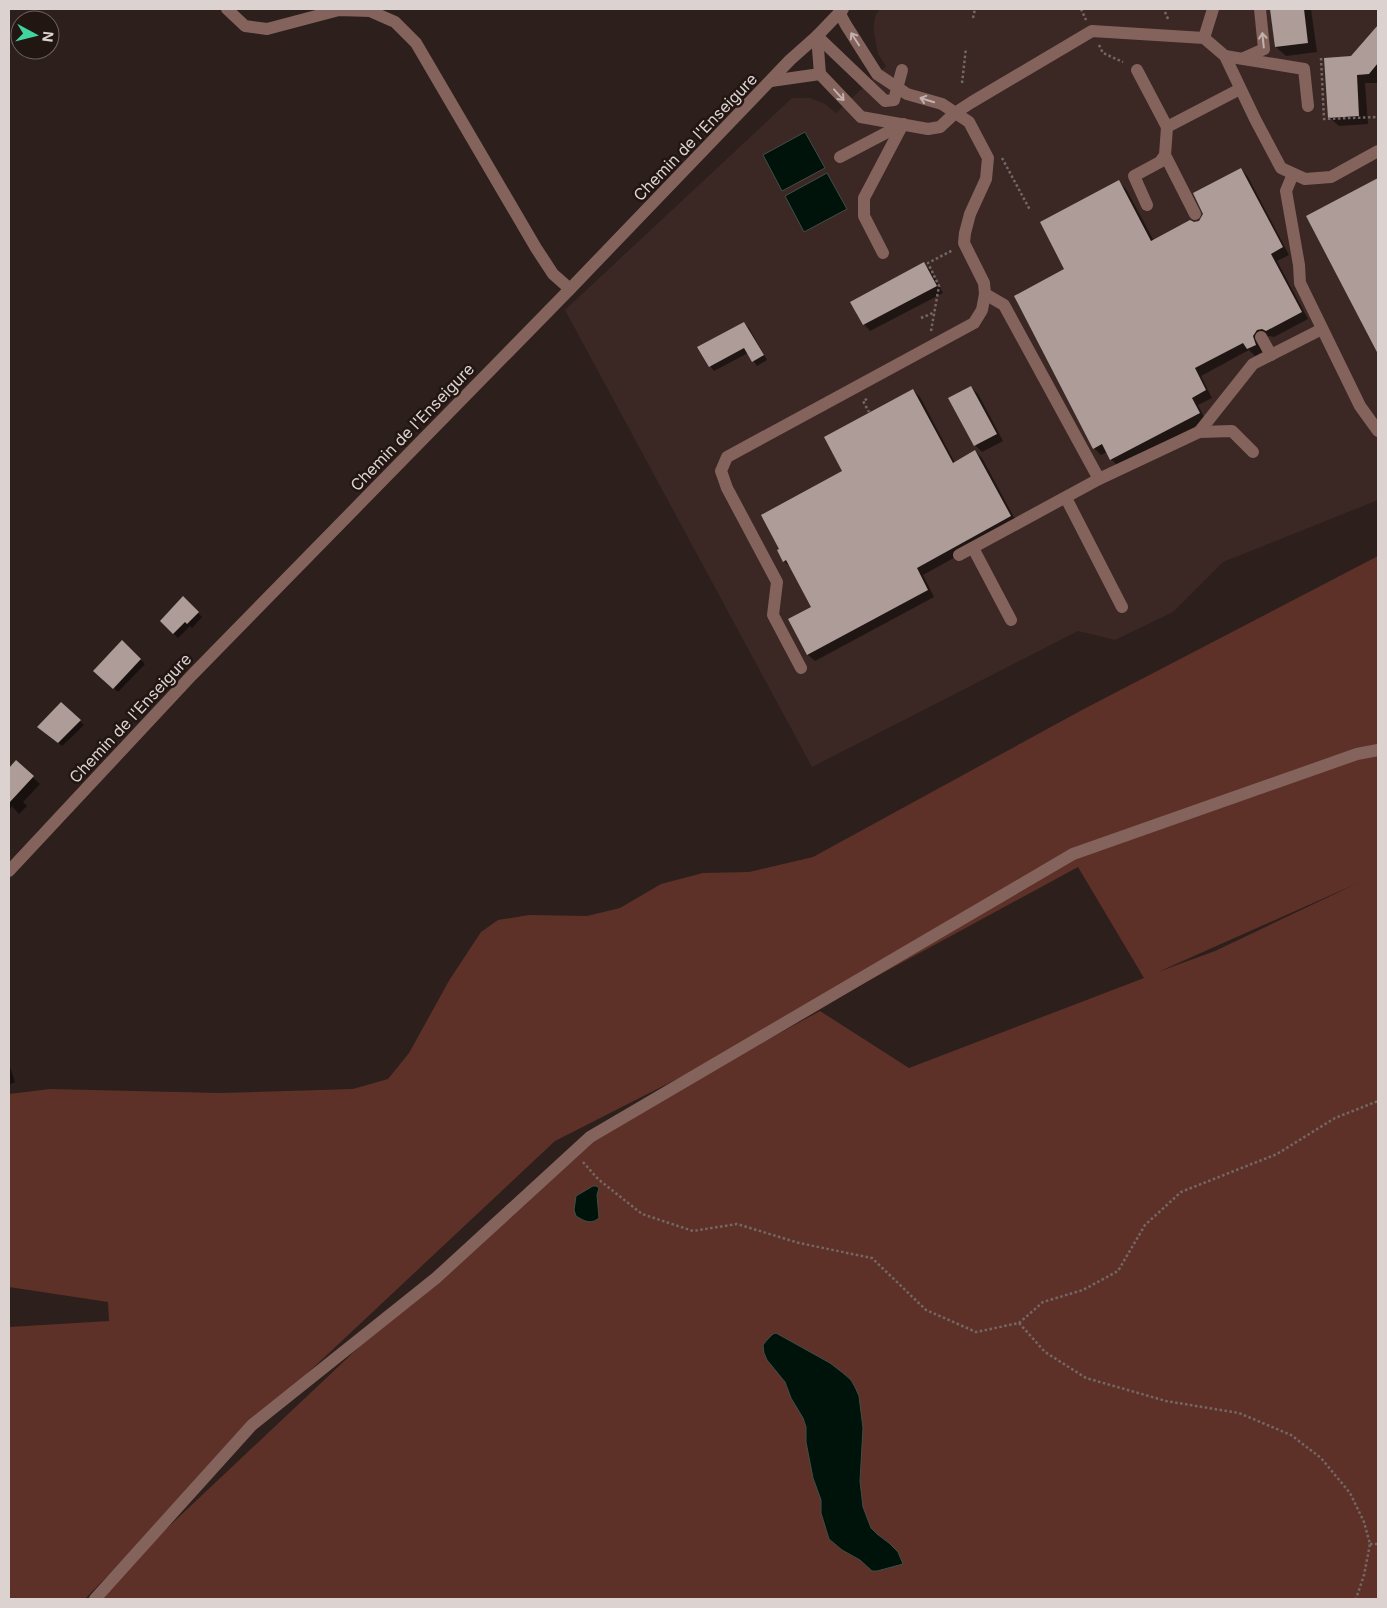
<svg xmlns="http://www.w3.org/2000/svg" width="1387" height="1608" font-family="Inter,sans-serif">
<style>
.built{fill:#3b2824}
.green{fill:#5e3128;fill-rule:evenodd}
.water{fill:#00130a;stroke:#424d46}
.shadow{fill:#0007}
.building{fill:#ad9c98}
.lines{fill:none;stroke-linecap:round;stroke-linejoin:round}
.path{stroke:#736866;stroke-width:2.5;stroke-dasharray:2.5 2.5;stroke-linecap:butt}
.minor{stroke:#84635c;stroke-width:12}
.oneway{stroke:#c2b1ae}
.labels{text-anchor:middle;stroke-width:5;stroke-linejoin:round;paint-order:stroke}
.street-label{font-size:16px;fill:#dcd3d1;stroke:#221613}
</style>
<rect width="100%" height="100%" fill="#2c1f1c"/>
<!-- built -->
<path class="built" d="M880 9H1378V500L1223 562 1173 612 1115 640 1078 631 812 767 565 310 792 98H810L825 104 836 113 886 66 878 54 874 32V22L876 14Z"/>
<!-- green -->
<path class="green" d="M1378 556V1599H92L571 1147 820 1011 909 1068 1144 978 1078 867 848 992 555 1141 281 1398 85 1599H9V1327L109 1321 108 1302 9 1287V1094L50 1089 219 1093 353 1089 388 1079 409 1053 450 979 481 932 498 920 529 915 587 916 620 908 661 884 703 873 749 872 813 857 1082 710ZM1358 883 1215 951 1158 972Z"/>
<!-- water -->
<g class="water">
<path d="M805 132 825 168 782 191 763 155Z"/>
<path d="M827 173 847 209 804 232 785 196Z"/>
<path d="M593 1186H596L599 1188 597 1195 599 1218C591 1225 584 1221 576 1216L574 1210 576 1196Z"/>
<path d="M776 1333 830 1363 843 1373 851 1380 855 1387 859 1396 863 1428 860 1481 863 1507 871 1528 877 1534 889 1543 898 1552 903 1564 877 1571H872L860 1560 842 1550 829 1539 821 1513V1500L813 1478 806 1442V1427L803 1418 791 1398 785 1382 767 1360 764 1353 763 1345 767 1340 773 1334Z"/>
</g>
<!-- shadow -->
<g class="shadow">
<path d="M1272 9H1311L1317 52 1286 56 1276 47Z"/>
<path d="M1378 27V83H1365L1368 124 1339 126 1329 117 1351 57Z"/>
<path d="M1241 169 1248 177 1289 255 1277 261 1308 319 1274 337 1270 336 1264 337 1262 352 1255 356 1249 350 1201 376 1212 398 1198 405 1206 421 1118 466 1111 459 1107 452 1101 455 1094 448 1119 182 1126 189 1154 241 1200 222Z"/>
<path d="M1378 180V351L1308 217Z"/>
<path d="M923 264 930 270 943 293 870 331 864 324Z"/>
<path d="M744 323 749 328 767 360 757 366 748 353 714 371 710 366Z"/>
<path d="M971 387 978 394 1003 441 982 452 975 445Z"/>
<path d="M913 390 920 397 955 463 975 451 982 458 1017 523 923 575 934 597 815 661 808 655 813 607 791 568 784 561 844 471Z"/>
<path d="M183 598 202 617 192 628 190 626 178 638 161 621Z"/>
<path d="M122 642 145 664 118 692 95 671Z"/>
<path d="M61 704 84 725 62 746 42 730Z"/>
<path d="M19 765 40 784 23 802 27 806 19 814 12 806 9 810V776Z"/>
<path d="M9 1064 15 1082 9 1085Z"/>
</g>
<!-- building -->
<g class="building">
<path d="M1270 9H1304L1308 43 1275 47Z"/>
<path d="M1378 25V63L1369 74 1357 75 1359 116 1328 118 1324 58 1351 56Z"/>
<path d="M1241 168 1283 247 1271 254 1302 312 1266 331 1262 329 1257 330 1253 336 1256 345 1247 349 1243 343 1195 368 1206 390 1192 398 1200 413 1110 460 1102 444 1093 449 1014 296 1064 269 1040 222 1119 180 1151 241 1190 220 1194 222 1199 221 1203 214 1193 193Z"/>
<path d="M1378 178V354L1306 216Z"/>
<path d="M924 262 937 286 863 325 850 302Z"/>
<path d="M744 322 764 355 752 362 744 348 709 367 697 347Z"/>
<path d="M971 386 997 434 974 446 948 398Z"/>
<path d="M913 389 953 463 975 450 1011 516 917 568 928 590 807 655 788 619 811 607 786 560 783 562 777 550 779 549 761 515 842 471 824 437Z"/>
<path d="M183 596 199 612 187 624 185 622 173 634 160 621Z"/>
<path d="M122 640 141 659 113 689 93 671Z"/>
<path d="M61 702 81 720 58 743 37 727Z"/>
<path d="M16 760 34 776 9 803V768Z"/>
</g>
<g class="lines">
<!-- path -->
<g class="path">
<path d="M1081 9 1086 20"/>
<path d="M1165 12 1168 19"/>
<path d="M973 18 975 9"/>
<path d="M1099 45 1103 53 1123 62"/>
<path d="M1321 58 1324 119 1378 117"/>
<path d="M962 83 966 48"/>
<path d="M1002 158 1030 210"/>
<path d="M921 318 935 312"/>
<path d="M931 331 939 286 928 263 953 250"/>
<path d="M867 399 863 401 869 412"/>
<path d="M583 1162 598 1179 642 1214 693 1231 737 1224 799 1243 872 1258 926 1310 976 1332 1019 1323 1043 1302 1083 1290 1118 1271 1145 1225 1181 1192 1277 1154 1335 1118 1378 1101"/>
<path d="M1019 1323 1045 1352 1086 1378 1166 1401 1239 1413 1291 1435 1321 1458 1350 1493 1364 1522 1370 1544 1364 1575 1356 1599"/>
<path d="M1370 1544H1378"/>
</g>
<!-- minor -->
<g class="minor">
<path d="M227 9 245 26 267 29 339 10 370 11 395 22 416 43 536 248 553 274 570 289"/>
<path d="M817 36 820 74 861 117 928 129 940 127 955 113 972 102 1092 31 1204 38 1225 56 1255 119 1281 168 1305 179 1331 177 1378 151"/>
<path d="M817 36 885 101 894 100 902 70"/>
<path d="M1204 38 1213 9"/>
<path d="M1225 56 1304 69 1308 106"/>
<path d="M1244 58 1264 49 1260 9"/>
<path d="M1137 70 1167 127 1240 89"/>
<path d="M771 81 820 74"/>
<path d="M1167 127 1165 155 1195 214"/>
<path d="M840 157 903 124"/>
<path d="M1293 174 1286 191 1299 265 1300 283 1360 406 1378 431"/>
<path d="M1147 205 1134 176 1160 162 1165 155"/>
<path d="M883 253 864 216V198L903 124"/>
<path d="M985 294 1004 305 1099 479"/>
<path d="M1261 337 1271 355"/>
<path d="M1199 432 1232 431 1253 452"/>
<path d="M1066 498 1122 607"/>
<path d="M973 548 1011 620"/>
<path d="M959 555 1099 479 1199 432 1253 364 1322 329"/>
<path d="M801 668 773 615 777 582 727 488 721 471 727 457 974 323 982 310 985 294 984 283 964 243 965 233 970 214 986 179 988 158 969 122 942 104 907 94 877 74 846 25 839 12"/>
<path d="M9 871 192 675 570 289 790 60 817 36 843 9"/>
<path d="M95 1599 252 1425 436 1278 590 1137 1073 854 1357 754 1378 750"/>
</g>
</g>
<!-- one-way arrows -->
<defs><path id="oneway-shaft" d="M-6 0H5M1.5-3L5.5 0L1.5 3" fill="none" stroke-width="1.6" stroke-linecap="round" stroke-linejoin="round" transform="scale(1.25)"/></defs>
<g class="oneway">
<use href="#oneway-shaft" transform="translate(855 39) rotate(-123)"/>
<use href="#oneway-shaft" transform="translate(1263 40) rotate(-96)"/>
<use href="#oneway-shaft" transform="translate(839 95) rotate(48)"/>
<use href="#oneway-shaft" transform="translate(927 100) rotate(-163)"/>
</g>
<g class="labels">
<!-- street labels -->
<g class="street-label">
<text transform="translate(695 137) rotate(-46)" y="6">Chemin de l'Enseigure</text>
<text transform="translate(412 427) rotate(-46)" y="6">Chemin de l'Enseigure</text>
<text transform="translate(130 718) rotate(-47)" y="6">Chemin de l'Enseigure</text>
</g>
</g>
<!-- border -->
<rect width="1387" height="1608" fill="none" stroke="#dcd3d1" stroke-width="20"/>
<!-- north arrow -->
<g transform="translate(35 35) rotate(97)"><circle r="24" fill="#221613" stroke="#6c625f"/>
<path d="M0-4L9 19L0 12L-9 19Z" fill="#41d4a1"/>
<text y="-8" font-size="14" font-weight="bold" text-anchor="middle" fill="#dcd3d1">N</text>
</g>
</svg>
